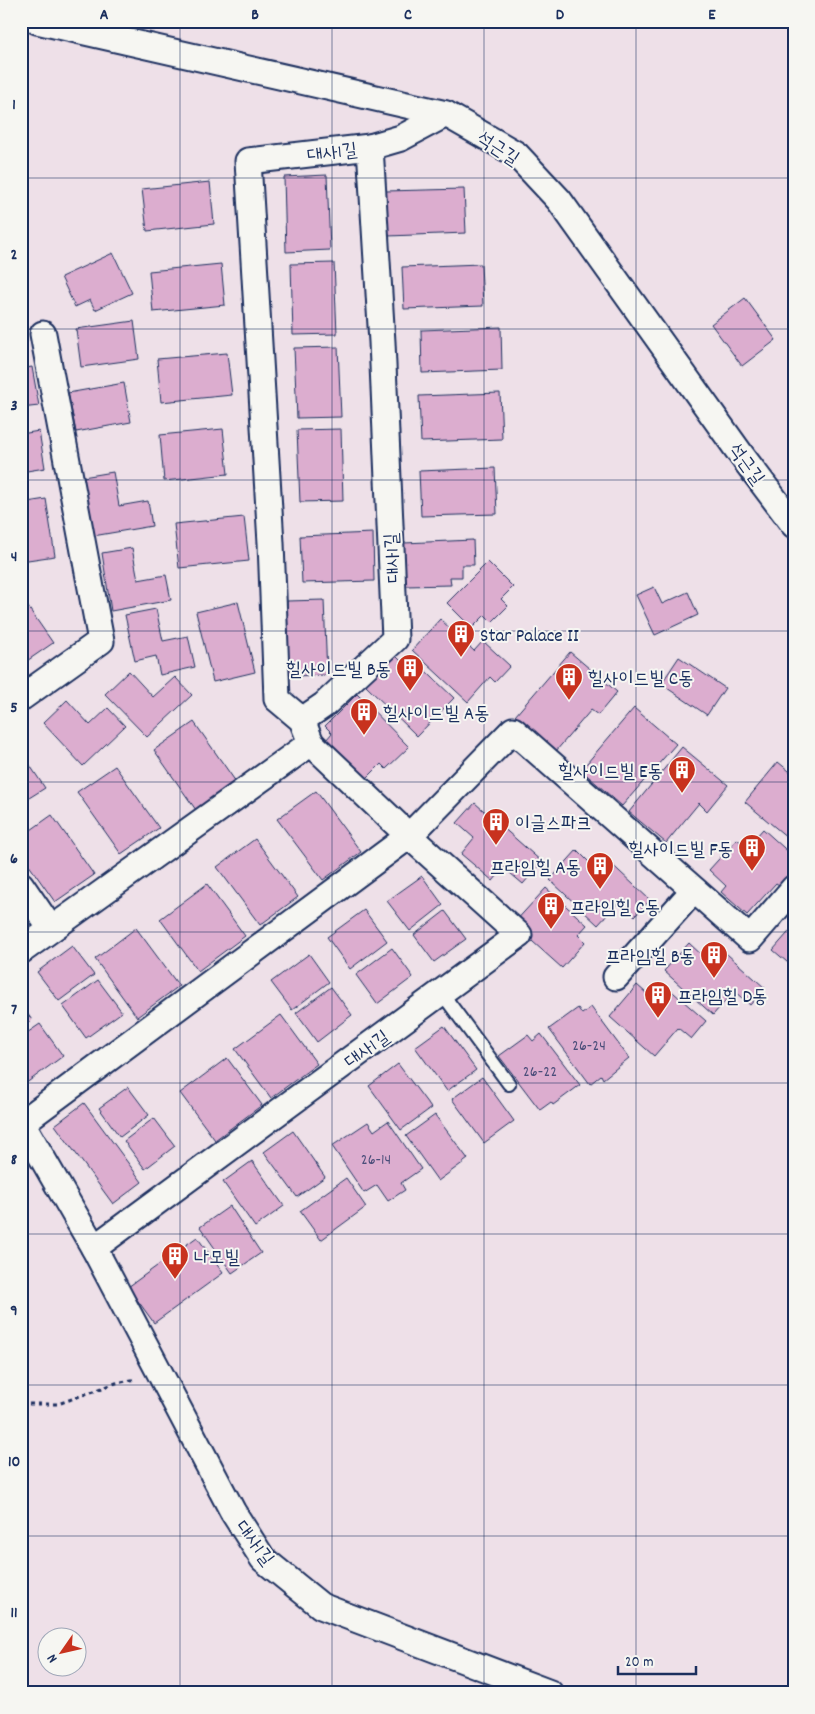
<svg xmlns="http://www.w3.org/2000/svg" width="815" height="1714" font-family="Dekko,'Poor Story',sans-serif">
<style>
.building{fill:#dcadcf;stroke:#1b2f5e}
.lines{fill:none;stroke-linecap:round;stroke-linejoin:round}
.service-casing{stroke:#1b2f5e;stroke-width:16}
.minor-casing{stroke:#1b2f5e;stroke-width:29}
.path{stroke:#1b2f5e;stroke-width:3;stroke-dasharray:4 4;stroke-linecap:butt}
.service{stroke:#f6f6f2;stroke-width:12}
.minor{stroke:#f6f6f2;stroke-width:25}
.grid{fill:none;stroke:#1b2f5e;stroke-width:1;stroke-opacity:0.55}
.labels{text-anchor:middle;stroke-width:4;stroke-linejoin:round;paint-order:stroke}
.number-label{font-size:16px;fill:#4b4e7a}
.street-label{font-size:19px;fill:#1b2f5e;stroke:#f6f6f2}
.poi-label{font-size:19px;fill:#1b2f5e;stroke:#f6f6f2;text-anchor:start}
.neatline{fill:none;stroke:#1b2f5e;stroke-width:2}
.grid-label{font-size:16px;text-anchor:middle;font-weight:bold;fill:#1b2f5e}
</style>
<rect width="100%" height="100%" fill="#eee0e8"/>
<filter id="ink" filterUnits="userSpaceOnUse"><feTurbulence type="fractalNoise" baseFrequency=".02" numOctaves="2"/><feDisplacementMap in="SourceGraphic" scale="10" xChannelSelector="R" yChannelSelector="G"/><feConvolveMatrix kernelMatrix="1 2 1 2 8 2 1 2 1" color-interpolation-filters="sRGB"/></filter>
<g filter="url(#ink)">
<!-- building -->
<g class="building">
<path d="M327 175 330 250 286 252 284 177Z"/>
<path d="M210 182 214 224 147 231 142 189Z"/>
<path d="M464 189 466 233 388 236 386 191Z"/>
<path d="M113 253 132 293 95 310 90 300 75 307 61 277Z"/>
<path d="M334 263 337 334 293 335 291 264Z"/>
<path d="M221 264 225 305 153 312 149 271Z"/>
<path d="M481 264 483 306 404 309 402 267Z"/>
<path d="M745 298 776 340 742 366 711 324Z"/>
<path d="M134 321 139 359 81 367 76 329Z"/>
<path d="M501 327 502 370 422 373 421 330Z"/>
<path d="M338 347 341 417 297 418 294 348Z"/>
<path d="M227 353 232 395 161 402 157 359Z"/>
<path d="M32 367 39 406 21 408V369Z"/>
<path d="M124 383 131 422 76 432 68 393Z"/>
<path d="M500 393 502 439 421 442 419 396Z"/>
<path d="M223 429 228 474 164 481 160 435Z"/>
<path d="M341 429 343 501 300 502 297 430Z"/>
<path d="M39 431 45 468 21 472V434Z"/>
<path d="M495 468 497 514 421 516 419 471Z"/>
<path d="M113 472 119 506 148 501 152 526 93 536 83 477Z"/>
<path d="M46 499 55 556 21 561V503Z"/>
<path d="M244 517 249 561 179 568 174 524Z"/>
<path d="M373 533 374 581 302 583 300 536Z"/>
<path d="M473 540 474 565H462V577H450L451 585 406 586 404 543Z"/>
<path d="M132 548 138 580 166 575 171 600 111 611 102 553Z"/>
<path d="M488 562 513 587 501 599 508 606 492 622 485 615 472 628 447 603Z"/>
<path d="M654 587 662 604 688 592 698 615 655 635 636 595Z"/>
<path d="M21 597 53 643 21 665Z"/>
<path d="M324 600 327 675 289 676 287 601Z"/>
<path d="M238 602 255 672 213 682 196 612Z"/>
<path d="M156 609 163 641 188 636 195 667 160 675 156 656 135 661 125 615Z"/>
<path d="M440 619 474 651 483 641 510 666 495 682 490 677 468 702 412 650Z"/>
<path d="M570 652 617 692 598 715 591 710 556 751 515 716Z"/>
<path d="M395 655 405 665 412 658 454 698 417 736 365 685Z"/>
<path d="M679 657 725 688 707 715 661 684Z"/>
<path d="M129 671 153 697 175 677 192 695 147 737 105 694Z"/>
<path d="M357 694 409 747 386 769 381 764 366 779 326 740 332 733 325 726Z"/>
<path d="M67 700 90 725 108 708 125 726 83 766 43 723Z"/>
<path d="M634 708 676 744 622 806 581 770Z"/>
<path d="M194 722 236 782 196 810 154 750Z"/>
<path d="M682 747 728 785 707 811 699 803 666 843 629 812Z"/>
<path d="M21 752 45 788 21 803Z"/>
<path d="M778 762 794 775V843L745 802Z"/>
<path d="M115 766 159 828 121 854 77 792Z"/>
<path d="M316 791 361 852 323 880 277 819Z"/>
<path d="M475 803 542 862 523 884 504 868 493 881 461 854 474 838 457 823Z"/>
<path d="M52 815 94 875 55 902 21 854V837Z"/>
<path d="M763 829 794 857V874L782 887 776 883 747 915 721 892 726 886 709 870 737 839 747 847Z"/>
<path d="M255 839 298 897 260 925 217 867Z"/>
<path d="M577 850 594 867 604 857 650 900 635 916 619 902 598 925 550 880Z"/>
<path d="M422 876 443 905 410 931 387 901Z"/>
<path d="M207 884 245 936 198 971 160 919Z"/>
<path d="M546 888 587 925 578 935 585 942 562 968 513 924Z"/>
<path d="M364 910 387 941 350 969 327 937Z"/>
<path d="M445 911 466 939 434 962 414 935Z"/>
<path d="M794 926V968L773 950Z"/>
<path d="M136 928 179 986 137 1017 95 959Z"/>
<path d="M689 943 706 959 718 946 765 988 750 1005 734 991 713 1015 664 971Z"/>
<path d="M72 946 94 975 59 1001 37 972Z"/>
<path d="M392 948 413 977 377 1004 356 975Z"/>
<path d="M309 954 329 982 292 1010 271 982Z"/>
<path d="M98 980 122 1012 86 1038 63 1006Z"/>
<path d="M637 985 654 1000 666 986 706 1021 691 1039 678 1028 654 1056 610 1017Z"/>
<path d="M331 987 352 1015 317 1042 296 1013Z"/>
<path d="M21 1005 32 1020 21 1028Z"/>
<path d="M591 1007 629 1058 603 1079 601 1075 590 1084 549 1029 578 1008 582 1014Z"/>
<path d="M281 1015 317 1064 271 1098 235 1049Z"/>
<path d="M40 1024 63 1056 25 1084 21 1079V1037Z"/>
<path d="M444 1026 476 1070 447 1091 415 1047Z"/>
<path d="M541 1034 580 1085 553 1105 551 1102 540 1110 499 1056 528 1035 533 1041Z"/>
<path d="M227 1058 262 1105 215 1140 180 1093Z"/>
<path d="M398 1064 431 1108 401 1130 369 1086Z"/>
<path d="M482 1077 514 1121 484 1143 452 1099Z"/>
<path d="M128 1087 149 1115 120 1137 99 1108Z"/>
<path d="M84 1103 142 1182 113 1204 55 1125Z"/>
<path d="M435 1115 468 1159 438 1181 406 1136Z"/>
<path d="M154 1118 175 1146 145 1169 124 1141Z"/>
<path d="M388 1121 421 1169 401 1183 405 1190 388 1201 377 1185 364 1193 332 1146 368 1122 374 1131Z"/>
<path d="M293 1131 325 1177 297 1197 264 1152Z"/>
<path d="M252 1161 284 1206 255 1227 223 1182Z"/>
<path d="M346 1178 366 1207 321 1240 300 1211Z"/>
<path d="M230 1206 261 1253 232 1273 200 1227Z"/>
<path d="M197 1237 223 1273 154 1323 128 1287Z"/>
</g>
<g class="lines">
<defs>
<path id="service" d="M441 992 509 1084"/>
<g id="minor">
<path d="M37 21 446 114 516 154 559 200 742 456 794 525"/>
<path d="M370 147 401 138 446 114"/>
<path d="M21 698 101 641 43 334"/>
<path d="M302 720 324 705 395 639 382 342 370 147 248 161 271 543 277 699 302 720 311 743"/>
<path d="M21 885 51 929"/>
<path d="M21 951 311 743 409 836 519 935 94 1248"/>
<path d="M616 977 694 890"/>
<path d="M21 1121 94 1248 233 1512 263 1559 321 1606 550 1693"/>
<path d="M23 1122 409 836 513 730 750 939 794 888"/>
</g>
</defs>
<!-- service casing -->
<use href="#service" class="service-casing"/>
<!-- minor casing -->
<use href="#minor" class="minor-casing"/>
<!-- path -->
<path class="path" d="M21 1404H58L116 1383 136 1379"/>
<!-- service -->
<use href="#service" class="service"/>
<!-- minor -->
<use href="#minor" class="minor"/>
</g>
</g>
<!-- grid -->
<path class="grid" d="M180 21V1693M332 21V1693M484 21V1693M636 21V1693M21 178H794M21 329H794M21 480H794M21 631H794M21 782H794M21 932H794M21 1083H794M21 1234H794M21 1385H794M21 1536H794"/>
<!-- icons -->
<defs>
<symbol id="building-pin" viewBox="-11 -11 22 30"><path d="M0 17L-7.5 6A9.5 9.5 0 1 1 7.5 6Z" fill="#c8321e" stroke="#f6f6f2"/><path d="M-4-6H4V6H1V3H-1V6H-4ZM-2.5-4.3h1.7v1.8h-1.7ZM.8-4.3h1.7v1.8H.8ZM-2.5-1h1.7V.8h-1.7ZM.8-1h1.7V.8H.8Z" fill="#fff"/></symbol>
</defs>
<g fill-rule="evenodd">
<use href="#building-pin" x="445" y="618" width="32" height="43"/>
<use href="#building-pin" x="394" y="652" width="32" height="43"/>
<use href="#building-pin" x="553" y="661" width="32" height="43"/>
<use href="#building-pin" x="348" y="696" width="32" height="43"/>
<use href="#building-pin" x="666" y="754" width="32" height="43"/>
<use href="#building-pin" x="480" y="806" width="32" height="43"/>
<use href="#building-pin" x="736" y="832" width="32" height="43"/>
<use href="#building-pin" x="584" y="850" width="32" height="43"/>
<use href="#building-pin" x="535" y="890" width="32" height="43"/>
<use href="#building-pin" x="698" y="939" width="32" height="43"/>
<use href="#building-pin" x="642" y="979" width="32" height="43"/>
<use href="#building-pin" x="159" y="1240" width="32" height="43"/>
</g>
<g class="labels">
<!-- number labels -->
<g class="number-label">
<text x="589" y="1050">26-24</text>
<text x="540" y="1076">26-22</text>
<text x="376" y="1164">26-14</text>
</g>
<!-- street labels -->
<g class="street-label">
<text transform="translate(499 147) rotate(33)" y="7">석근길</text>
<text transform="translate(332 151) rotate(-7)" y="7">대사1길</text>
<text transform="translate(748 463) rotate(54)" y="7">석근길</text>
<text transform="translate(391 558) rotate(-93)" y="7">대사1길</text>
<text transform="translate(366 1048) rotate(-36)" y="7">대사1길</text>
<text transform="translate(256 1542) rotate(53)" y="7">대사1길</text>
</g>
<!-- poi labels -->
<g class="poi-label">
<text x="480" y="641">Star Palace II</text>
<text x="391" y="675" text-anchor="end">힐사이드빌 B동</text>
<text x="588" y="684">힐사이드빌 C동</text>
<text x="383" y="719">힐사이드빌 A동</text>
<text x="663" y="777" text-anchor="end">힐사이드빌 E동</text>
<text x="515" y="829">이글스파크</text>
<text x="733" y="855" text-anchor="end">힐사이드빌 F동</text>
<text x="581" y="873" text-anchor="end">프라임힐 A동</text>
<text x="570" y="913">프라임힐 C동</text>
<text x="695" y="962" text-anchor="end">프라임힐 B동</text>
<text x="677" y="1002">프라임힐 D동</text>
<text x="194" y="1263">나모빌</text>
</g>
</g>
<!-- margin -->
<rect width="815" height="1714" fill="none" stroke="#f6f6f2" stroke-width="55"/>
<!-- north arrow -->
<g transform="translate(62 1652) rotate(236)"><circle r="24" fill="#f6f6f2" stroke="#9ea6b7"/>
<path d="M0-4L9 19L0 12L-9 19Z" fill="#c8321e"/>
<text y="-8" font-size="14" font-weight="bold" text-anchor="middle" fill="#1b2f5e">N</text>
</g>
<!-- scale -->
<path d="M618 1666v8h78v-8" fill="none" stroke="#1b2f5e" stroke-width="2.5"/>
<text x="625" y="1666" font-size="15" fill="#1b2f5e" stroke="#f6f6f2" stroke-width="4" paint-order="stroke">20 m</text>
<rect x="28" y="28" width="760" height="1658" class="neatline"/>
<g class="grid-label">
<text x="104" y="19">A</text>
<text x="255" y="19">B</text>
<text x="408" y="19">C</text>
<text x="560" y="19">D</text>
<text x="712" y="19">E</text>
<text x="14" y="109">1</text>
<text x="14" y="259">2</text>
<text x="14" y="410">3</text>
<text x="14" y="561">4</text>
<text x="14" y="712">5</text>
<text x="14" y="863">6</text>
<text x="14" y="1014">7</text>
<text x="14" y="1164">8</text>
<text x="14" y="1315">9</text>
<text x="14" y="1466">10</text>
<text x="14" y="1617">11</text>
</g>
</svg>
